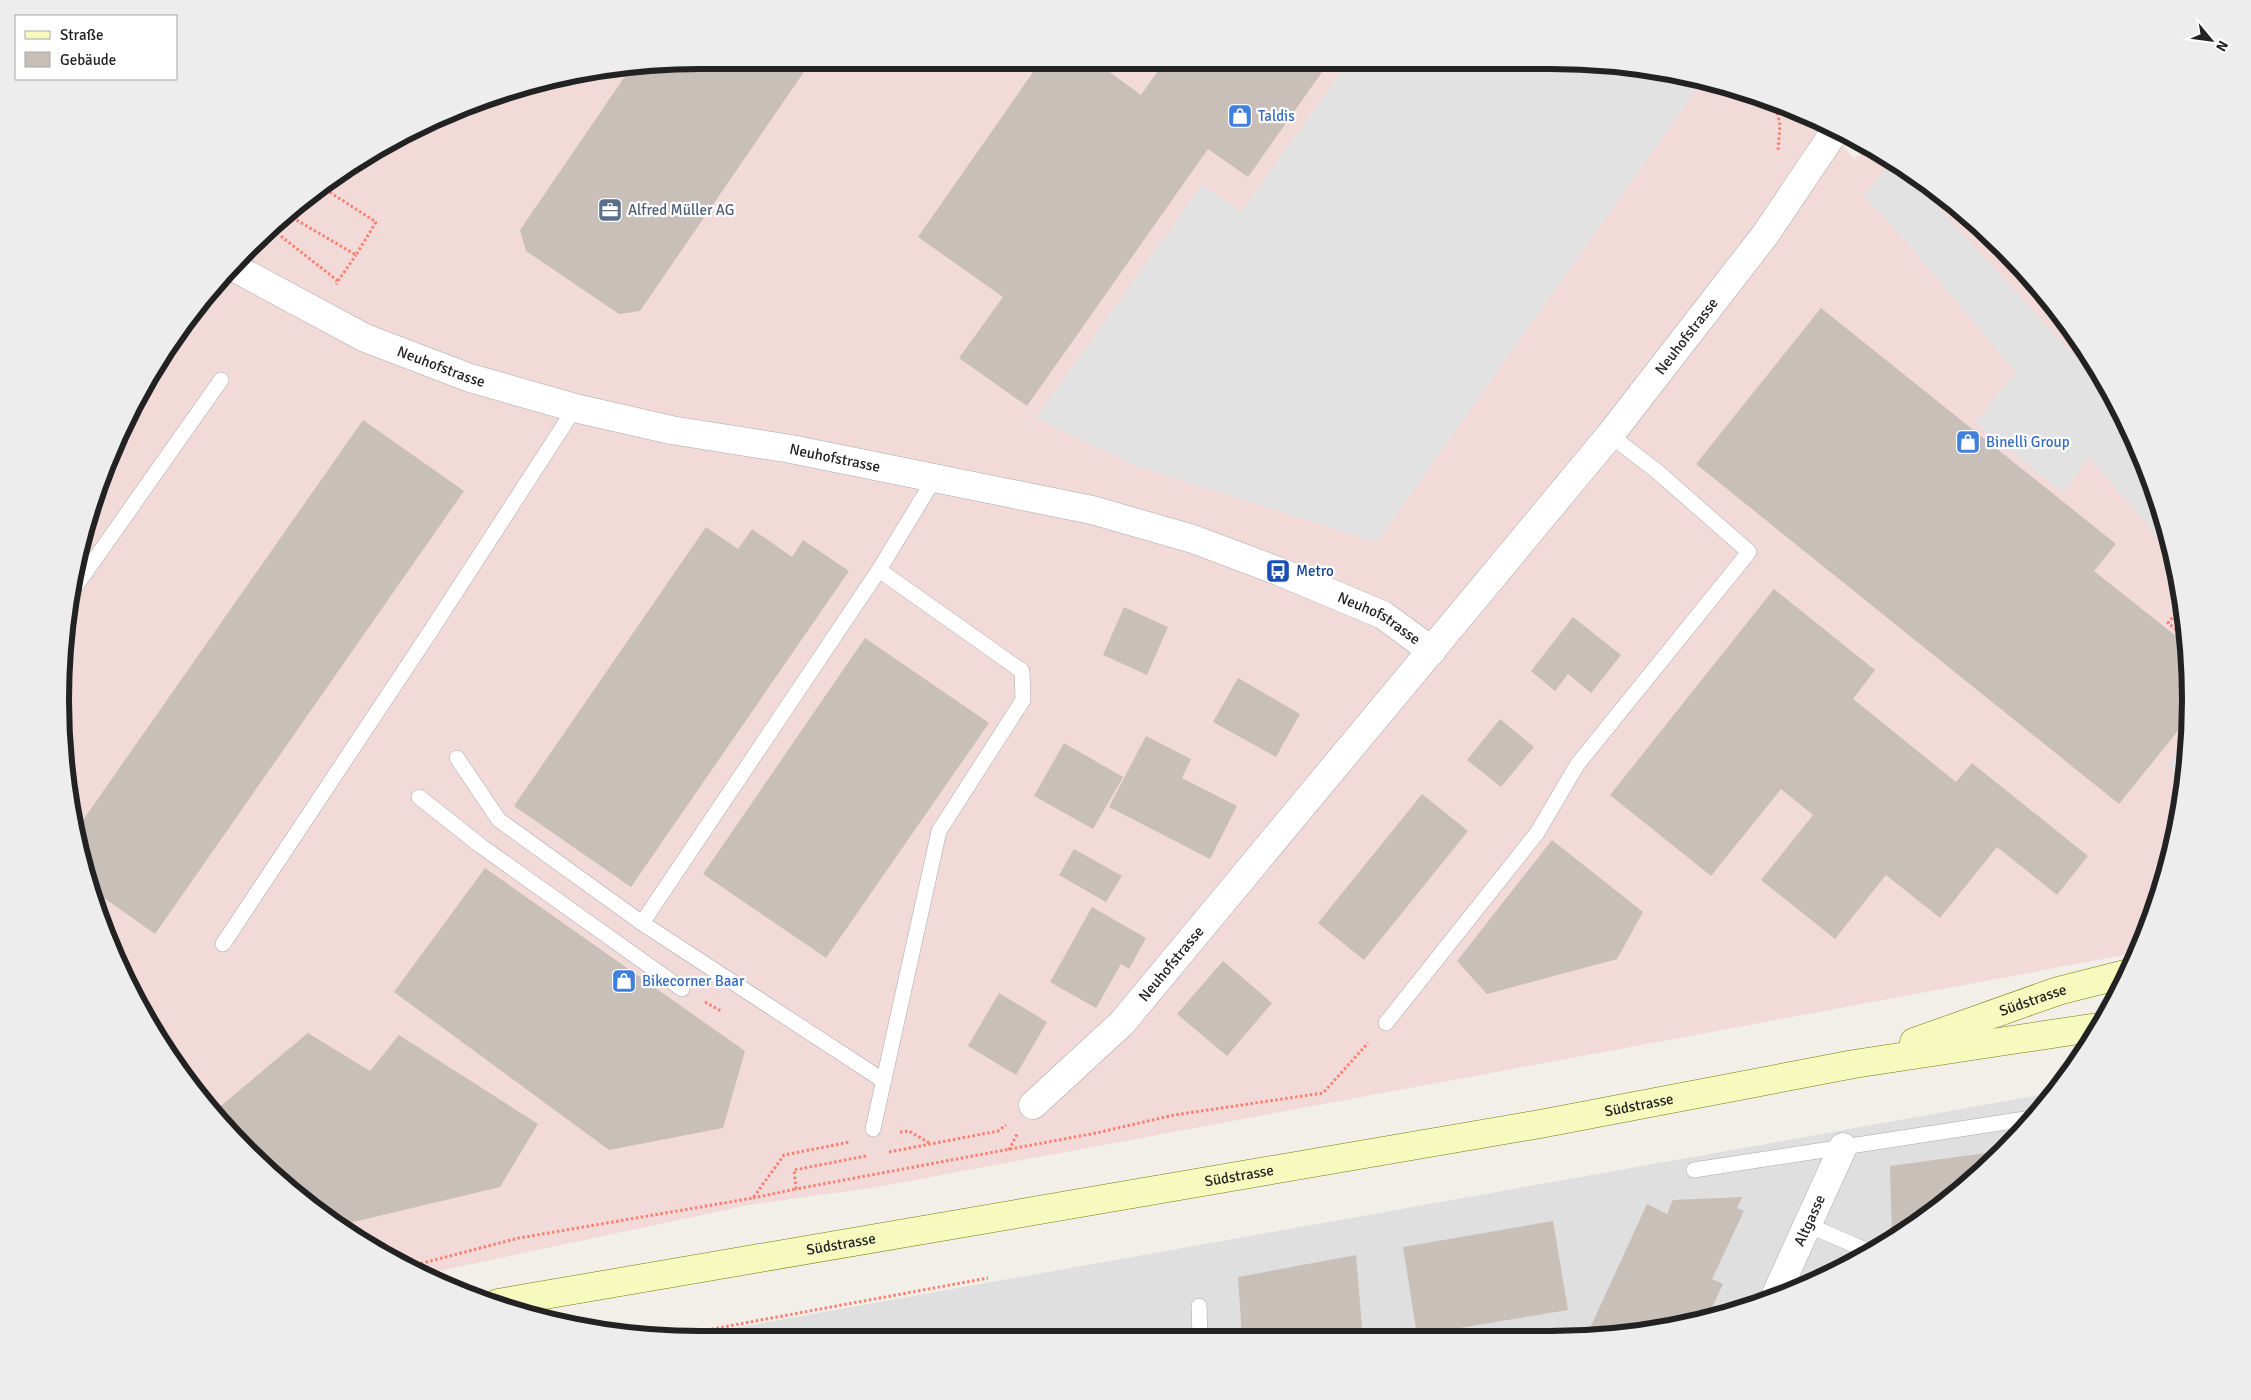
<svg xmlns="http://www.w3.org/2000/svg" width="2251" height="1400" font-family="Signika,sans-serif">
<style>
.residential{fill:#e0dfdf}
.commercial{fill:#f2dad9}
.parking{fill:#e2e2e2}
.building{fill:#c7bfb8}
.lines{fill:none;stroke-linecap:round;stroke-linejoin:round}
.service-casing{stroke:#a9a9a9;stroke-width:16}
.minor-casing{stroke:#a9a9a9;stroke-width:29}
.secondary-casing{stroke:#707d05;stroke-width:29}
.path{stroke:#fa8072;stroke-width:3;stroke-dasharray:2.5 2.5;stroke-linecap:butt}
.service{stroke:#fff;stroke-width:15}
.minor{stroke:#fff;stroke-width:28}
.secondary{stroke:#f7fabf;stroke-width:28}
.labels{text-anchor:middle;stroke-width:4.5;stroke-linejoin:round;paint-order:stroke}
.shop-label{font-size:15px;fill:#366cbe;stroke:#fff;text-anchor:start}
.service-label{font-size:15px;fill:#4e5e75;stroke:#fff;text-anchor:start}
.street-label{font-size:15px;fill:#222;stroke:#fff}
.transit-label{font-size:15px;fill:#164399;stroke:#fff;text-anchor:start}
.rim{fill:none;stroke:#222;stroke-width:6}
</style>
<rect width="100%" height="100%" fill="#f2efe9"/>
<!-- residential -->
<path class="residential" d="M2057 1092 1973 1181 1871 1254 1717 1318 1593 1339 695 1335Z"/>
<!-- commercial -->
<path class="commercial" d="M1634 65 1796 109 1828 127 1854 159 1866 149 1940 192 2032 278 2105 380 2157 494 2185 616 2190 742 2169 865 2136 953 872 1188 754 1204 425 1274 311 1208 247 1152 168 1056 94 905 66 784 60 700 66 616 94 495 126 417 192 311 311 192 417 126 495 94 616 66Z"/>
<!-- parking -->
<g class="parking">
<path d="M1346 65H1634L1701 83 1377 542 1136 466 1036 418 1202 185 1241 212Z"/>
<path d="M1891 164 1907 173 2113 398 2157 494 2174 566 2146 522 2089 458 2063 492 1975 423 2016 372 1896 230 1863 195Z"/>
<path d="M2189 737 2190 742 2184 776 2168 766Z"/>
</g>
<!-- building -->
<g class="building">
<path d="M1038 65H1100L1141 95 1162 65H1327L1248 177 1208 149 1027 406 959 358 1003 297 918 237Z"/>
<path d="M632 66H808L640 311 619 314 526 251 520 230Z"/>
<path d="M1821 308 2116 544 2094 571 2186 644 2189 717 2119 804 1696 464Z"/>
<path d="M175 338 182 343 124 422 126 417Z"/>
<path d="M363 420 464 491 155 934 90 888 76 830Z"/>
<path d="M706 527 738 549 752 529 792 557 803 540 849 571 631 887 514 806Z"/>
<path d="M1774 589 1875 670 1853 699 1956 782 1972 763 2088 856 2057 895 1997 847 1940 918 1886 875 1835 939 1761 880 1813 815 1781 789 1711 876 1610 795Z"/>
<path d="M1124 607 1168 627 1147 675 1103 655Z"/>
<path d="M1573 617 1621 655 1591 693 1568 674 1555 691 1531 671Z"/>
<path d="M865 638 989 723 826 958 703 874Z"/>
<path d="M1238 678 1300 714 1276 757 1213 722Z"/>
<path d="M1500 719 1534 747 1501 787 1467 760Z"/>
<path d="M1146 736 1191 759 1182 778 1237 806 1210 859 1109 807Z"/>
<path d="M1064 743 1123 777 1093 829 1034 796Z"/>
<path d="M1422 794 1468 831 1364 960 1318 923Z"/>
<path d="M1552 840 1643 912 1617 959 1487 994 1457 961Z"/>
<path d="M1074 849 1122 876 1106 902 1059 875Z"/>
<path d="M485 868 745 1051 723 1128 609 1150 394 992Z"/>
<path d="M1092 907 1146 938 1129 969 1121 964 1096 1008 1050 982Z"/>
<path d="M1223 961 1272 1003 1227 1056 1177 1014Z"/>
<path d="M999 993 1047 1022 1016 1075 968 1046Z"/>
<path d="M308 1033 370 1071 399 1035 538 1124 500 1187 341 1225 311 1208 247 1152 230 1131 217 1109Z"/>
<path d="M2001 1151 1973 1181 1892 1239 1890 1166Z"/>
<path d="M1742 1197 1737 1208 1744 1211 1712 1279 1723 1284 1708 1316 1700 1312 1695 1322 1585 1339 1647 1204 1667 1214 1673 1200Z"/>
<path d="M1553 1221 1568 1310 1417 1335 1403 1247Z"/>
<path d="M1356 1255 1363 1338 1242 1337 1238 1277Z"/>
</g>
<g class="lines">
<defs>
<g id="service">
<path d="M879 570 642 923 884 1081"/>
<path d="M71 593 221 380"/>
<path d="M457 758 499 820 642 923"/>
<path d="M419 797 481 846 682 989"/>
<path d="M223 944 430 632 575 408"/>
<path d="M1386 1023 1537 833 1577 765 1749 552 1659 473 1610 435"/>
<path d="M873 1129 939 831 1023 700 1022 671 879 570 934 479"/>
<path d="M1694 1170 2032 1118"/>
<path d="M1808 1225 1868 1251 1865 1257"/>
<path d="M1199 1306 1200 1337"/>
</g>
<g id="minor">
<path id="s1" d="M235 268 365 338 470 378 575 408 671 430 791 449 1092 510 1193 539 1278 571 1383 615 1432 651"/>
<path id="s2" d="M1033 1105 1122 1023 1610 435 1765 235 1835 131"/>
<path id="s3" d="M1776 1294 1843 1147"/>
</g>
<g id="secondary">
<path id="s4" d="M1914 1042 2058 991 2129 973"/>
<path id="s5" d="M498 1303 1540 1124 1854 1064 2098 1027"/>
</g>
</defs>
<!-- service casing -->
<use href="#service" class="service-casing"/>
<!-- minor casing -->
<use href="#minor" class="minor-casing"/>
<!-- secondary casing -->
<use href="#secondary" class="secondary-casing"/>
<!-- path -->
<g class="path">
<path d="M1775 103 1780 125 1778 151"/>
<path d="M288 215 356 255 376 222 320 186"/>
<path d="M273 230 338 281 336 284"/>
<path d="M338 281 356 255"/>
<path d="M2181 640 2184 636 2168 623 2183 605"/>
<path d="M705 1002 721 1011"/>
<path d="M900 1132 909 1131 931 1144"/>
<path d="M1009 1150 1017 1134"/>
<path d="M889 1152 998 1131 1006 1125"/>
<path d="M866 1156 794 1170 796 1189 1096 1133 1174 1115 1323 1093 1368 1043"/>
<path d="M753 1198 796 1189"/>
<path d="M411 1266 519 1238 753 1198 784 1155 850 1142"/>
<path d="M693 1335 696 1332 988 1278"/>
</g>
<!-- service -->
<use href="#service" class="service"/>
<!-- minor -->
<use href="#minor" class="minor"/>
<!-- secondary -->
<use href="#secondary" class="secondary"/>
</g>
<!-- icons -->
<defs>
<symbol id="shop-square" viewBox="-11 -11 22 22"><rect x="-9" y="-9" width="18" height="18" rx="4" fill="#3f7fe0" stroke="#fff"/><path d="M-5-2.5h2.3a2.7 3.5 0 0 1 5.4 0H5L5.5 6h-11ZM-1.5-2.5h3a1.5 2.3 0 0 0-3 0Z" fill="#fff"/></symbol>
<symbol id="office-square" viewBox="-11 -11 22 22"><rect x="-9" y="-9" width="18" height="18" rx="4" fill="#5c6f8a" stroke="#fff"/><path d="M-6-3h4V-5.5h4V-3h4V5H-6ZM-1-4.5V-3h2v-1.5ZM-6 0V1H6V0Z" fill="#fff"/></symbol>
<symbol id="bus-square" viewBox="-11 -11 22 22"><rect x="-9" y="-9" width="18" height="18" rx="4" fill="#1a4fb4" stroke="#fff"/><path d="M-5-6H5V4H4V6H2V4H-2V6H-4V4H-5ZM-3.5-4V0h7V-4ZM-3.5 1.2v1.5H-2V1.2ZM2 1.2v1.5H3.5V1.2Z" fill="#fff"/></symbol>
</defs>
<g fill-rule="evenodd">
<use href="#shop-square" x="1226" y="102" width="28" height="28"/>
<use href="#office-square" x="596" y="196" width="28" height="28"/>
<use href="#shop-square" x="1954" y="428" width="28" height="28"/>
<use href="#bus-square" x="1264" y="557" width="28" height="28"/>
<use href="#shop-square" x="610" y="967" width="28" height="28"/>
</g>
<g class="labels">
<!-- shop labels -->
<g class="shop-label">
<text x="1258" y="121">Taldis</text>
<text x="1986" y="447">Binelli Group</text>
<text x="642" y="986">Bikecorner Baar</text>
</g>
<!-- service labels -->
<g class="service-label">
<text x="628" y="215">Alfred Müller AG</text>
</g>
<!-- street labels -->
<g class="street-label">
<text dy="5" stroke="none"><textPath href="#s2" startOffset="1010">Neuhofstrasse</textPath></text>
<text dy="5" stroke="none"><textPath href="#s1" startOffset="229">Neuhofstrasse</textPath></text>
<text dy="5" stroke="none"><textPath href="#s1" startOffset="634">Neuhofstrasse</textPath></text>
<text dy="5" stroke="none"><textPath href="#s1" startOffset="1204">Neuhofstrasse</textPath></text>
<text dy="5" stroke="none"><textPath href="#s2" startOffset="198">Neuhofstrasse</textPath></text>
<text dy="5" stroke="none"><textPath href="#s4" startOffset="126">Südstrasse</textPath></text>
<text dy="5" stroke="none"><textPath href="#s5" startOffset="1158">Südstrasse</textPath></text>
<text dy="5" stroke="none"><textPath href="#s5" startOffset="752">Südstrasse</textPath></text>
<text dy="5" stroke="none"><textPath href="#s3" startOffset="81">Altgasse</textPath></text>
<text dy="5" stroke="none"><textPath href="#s5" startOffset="348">Südstrasse</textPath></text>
</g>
<!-- transit labels -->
<g class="transit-label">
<text x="1296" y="576">Metro</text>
</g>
</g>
<!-- crop -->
<path d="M0 0H2251V1400H0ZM700 69H1551A631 631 0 0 1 2182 700V700A631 631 0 0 1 1551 1331H700A631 631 0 0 1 69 700V700A631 631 0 0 1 700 69Z" fill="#ededed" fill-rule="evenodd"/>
<path class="rim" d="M700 69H1551A631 631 0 0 1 2182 700V700A631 631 0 0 1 1551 1331H700A631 631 0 0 1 69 700V700A631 631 0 0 1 700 69Z"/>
<!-- legend -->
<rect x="15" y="15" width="162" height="65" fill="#ffffff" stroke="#a7a7a7"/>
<rect x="25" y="31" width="25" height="8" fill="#f7fabf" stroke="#a7a7a7"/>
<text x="60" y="40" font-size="15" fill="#222222">Straße</text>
<rect x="25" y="52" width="25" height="15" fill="#c7bfb8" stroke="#a7a7a7"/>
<text x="60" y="65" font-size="15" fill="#222222">Gebäude</text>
<!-- north arrow -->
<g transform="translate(2211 40) rotate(119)" stroke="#ffffff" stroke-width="4" paint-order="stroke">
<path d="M0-4L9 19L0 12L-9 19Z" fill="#222222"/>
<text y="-8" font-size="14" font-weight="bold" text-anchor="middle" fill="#222222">N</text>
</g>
</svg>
